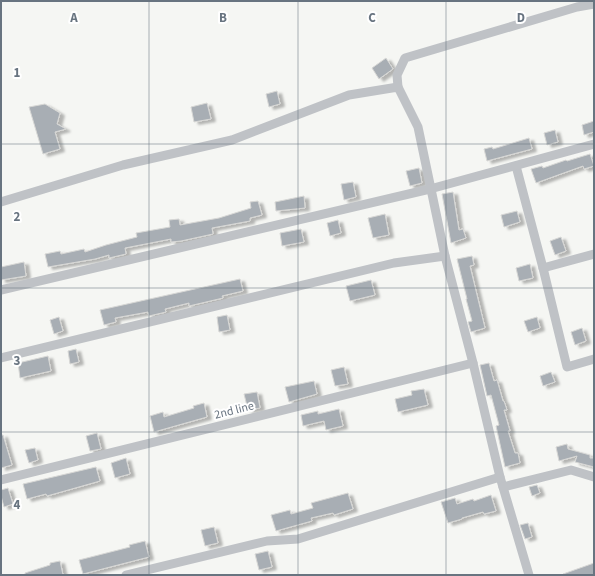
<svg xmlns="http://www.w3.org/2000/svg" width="595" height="576" font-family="'Source Sans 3',sans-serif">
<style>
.building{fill:#a8aeb4;stroke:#d7d7d5;filter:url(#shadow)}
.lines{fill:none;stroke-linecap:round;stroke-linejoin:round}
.minor{stroke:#bfc2c6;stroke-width:9}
.grid{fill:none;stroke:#687480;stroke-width:1;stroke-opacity:0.55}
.labels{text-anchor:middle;stroke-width:4;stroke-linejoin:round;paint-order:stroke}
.street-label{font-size:12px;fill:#687480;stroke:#fff}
.grid-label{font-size:13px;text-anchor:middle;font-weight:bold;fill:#687480;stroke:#fff;stroke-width:4;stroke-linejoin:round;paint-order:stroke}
</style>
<defs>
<filter id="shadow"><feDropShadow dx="4.5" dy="2.5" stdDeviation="1" flood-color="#0004"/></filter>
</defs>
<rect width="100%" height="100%" fill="#f5f6f3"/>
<!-- building -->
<g class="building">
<path d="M386 58 393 69 379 79 372 68Z"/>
<path d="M277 91 280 104 269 107 266 94Z"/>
<path d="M207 103 211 119 194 122 191 107Z"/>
<path d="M45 104 60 113 57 124 66 129 55 132 60 149 43 154 29 107Z"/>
<path d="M594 121V132L584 135 582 125Z"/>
<path d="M555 130 558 142 547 145 544 133Z"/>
<path d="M529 138 532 149 487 161 484 149 492 147 493 149Z"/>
<path d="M590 154 594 166 584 169 583 166 536 183 531 169 542 166 543 168 566 160 567 161Z"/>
<path d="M419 168 422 183 410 186 406 171Z"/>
<path d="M353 182 356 197 344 200 341 184Z"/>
<path d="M453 192 459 230 463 229 466 238 451 243 442 194Z"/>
<path d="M304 196 305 208 276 211 275 202Z"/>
<path d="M258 201 262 215 250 218V221L212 228 213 234 181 241 171 242V239L125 248 126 254 109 258V255L95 259 48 267 45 254 60 251 61 254 84 249 85 252 106 245 137 237 136 233 170 227 169 220 179 219 180 225 219 218 251 208 250 202Z"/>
<path d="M517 211 520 222 504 227 501 215Z"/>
<path d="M385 214 389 235 373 238 368 218Z"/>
<path d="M338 220 341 233 330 236 327 223Z"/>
<path d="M301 229 304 242 282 246 280 233Z"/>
<path d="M561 237 566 251 555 255 550 241Z"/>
<path d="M472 256 474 265 470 266 485 328 471 332 468 322 472 321 466 299H467L457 259Z"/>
<path d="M24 262 26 276 1 280V267Z"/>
<path d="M530 264 533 278 519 281 516 268Z"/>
<path d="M240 279 243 291 222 296 223 298 189 306V303L165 309 166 312 149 316 148 312 115 318 116 322 104 325 100 310Z"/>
<path d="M371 280 375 295 350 301 346 286Z"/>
<path d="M227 315 230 330 219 332 217 317Z"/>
<path d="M59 317 63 331 54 334 50 320Z"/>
<path d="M537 317 540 328 528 332 524 321Z"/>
<path d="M582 328 586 341 575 345 571 332Z"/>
<path d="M76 349 79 362 70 364 68 351Z"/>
<path d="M48 356 51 371 20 378 18 363Z"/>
<path d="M489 363 494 381 497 380 503 401H504L507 410H504L510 431H508L515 453H518L520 463 505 467 496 426 499 425 491 395 487 396 480 365Z"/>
<path d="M344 367 348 384 335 386 331 370Z"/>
<path d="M551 372 555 382 543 386 540 376Z"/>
<path d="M314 381 317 394 289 402 285 387Z"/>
<path d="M424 389 428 405 398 412 395 399 412 395 411 391Z"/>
<path d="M257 392 260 408 248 410 244 394Z"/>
<path d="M204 403 207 417 154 432 150 416 163 412 164 417 194 408 193 406Z"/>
<path d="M339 409 343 426 326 430 324 421 303 426 301 415 318 411V414Z"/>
<path d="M97 433 101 449 90 451 86 436Z"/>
<path d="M1 435H3L12 465 1 468Z"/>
<path d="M567 444 568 449 590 455V458H594V467L575 462 577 456 559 461 556 447Z"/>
<path d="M35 448 38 460 29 463 25 450Z"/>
<path d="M126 458 130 474 115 478 111 463Z"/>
<path d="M96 467 100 481 47 496 46 494 27 499 23 484Z"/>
<path d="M537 485 540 493 532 496 529 487Z"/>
<path d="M8 488 13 504 4 507 1 496V490Z"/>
<path d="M348 493 353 509 334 515 333 513 311 518 312 521 276 531 271 515 290 510 291 514 313 508 311 503Z"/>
<path d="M491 495 496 511 484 514 483 512 462 518V519L448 523 441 502 455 498 457 504 473 499 474 501Z"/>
<path d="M528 523 532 537 525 539 520 525Z"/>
<path d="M214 527 218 543 205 546 201 530Z"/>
<path d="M145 541 149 557 83 574 79 560 130 547 129 545Z"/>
<path d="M268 551 272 567 259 570 255 554Z"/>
<path d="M60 561 63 575H25V573L50 565V563Z"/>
<path d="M594 563V575H564L563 574Z"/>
</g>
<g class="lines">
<!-- minor -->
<g class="minor">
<path d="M398 87 397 75 405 58 577 7 594 4"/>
<path d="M516 166 543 268 567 367 594 359"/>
<path d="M1 202 123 165 232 140 349 95 398 87 418 127 445 256 473 363 500 477 529 575"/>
<path d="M543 268 594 254"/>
<path d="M1 290 430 189 594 144"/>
<path d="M1 358 394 263 445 256"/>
<path d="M1 480 473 363"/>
<path d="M503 487 571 470 594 477"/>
<path d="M126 575 267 541 298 539 500 477"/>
</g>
</g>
<!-- grid -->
<path class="grid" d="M149 1V575M298 1V575M446 1V575M1 144H594M1 288H594M1 432H594"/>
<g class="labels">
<!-- street labels -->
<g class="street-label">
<text transform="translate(234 410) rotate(-14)" y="4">2nd line</text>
</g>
</g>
<g class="grid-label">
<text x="74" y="22">A</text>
<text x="223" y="22">B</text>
<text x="372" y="22">C</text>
<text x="521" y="22">D</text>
<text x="17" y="77">1</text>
<text x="17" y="221">2</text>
<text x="17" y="365">3</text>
<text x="17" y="509">4</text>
</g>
<!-- border -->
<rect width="595" height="576" fill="none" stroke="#687480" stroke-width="4"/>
</svg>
